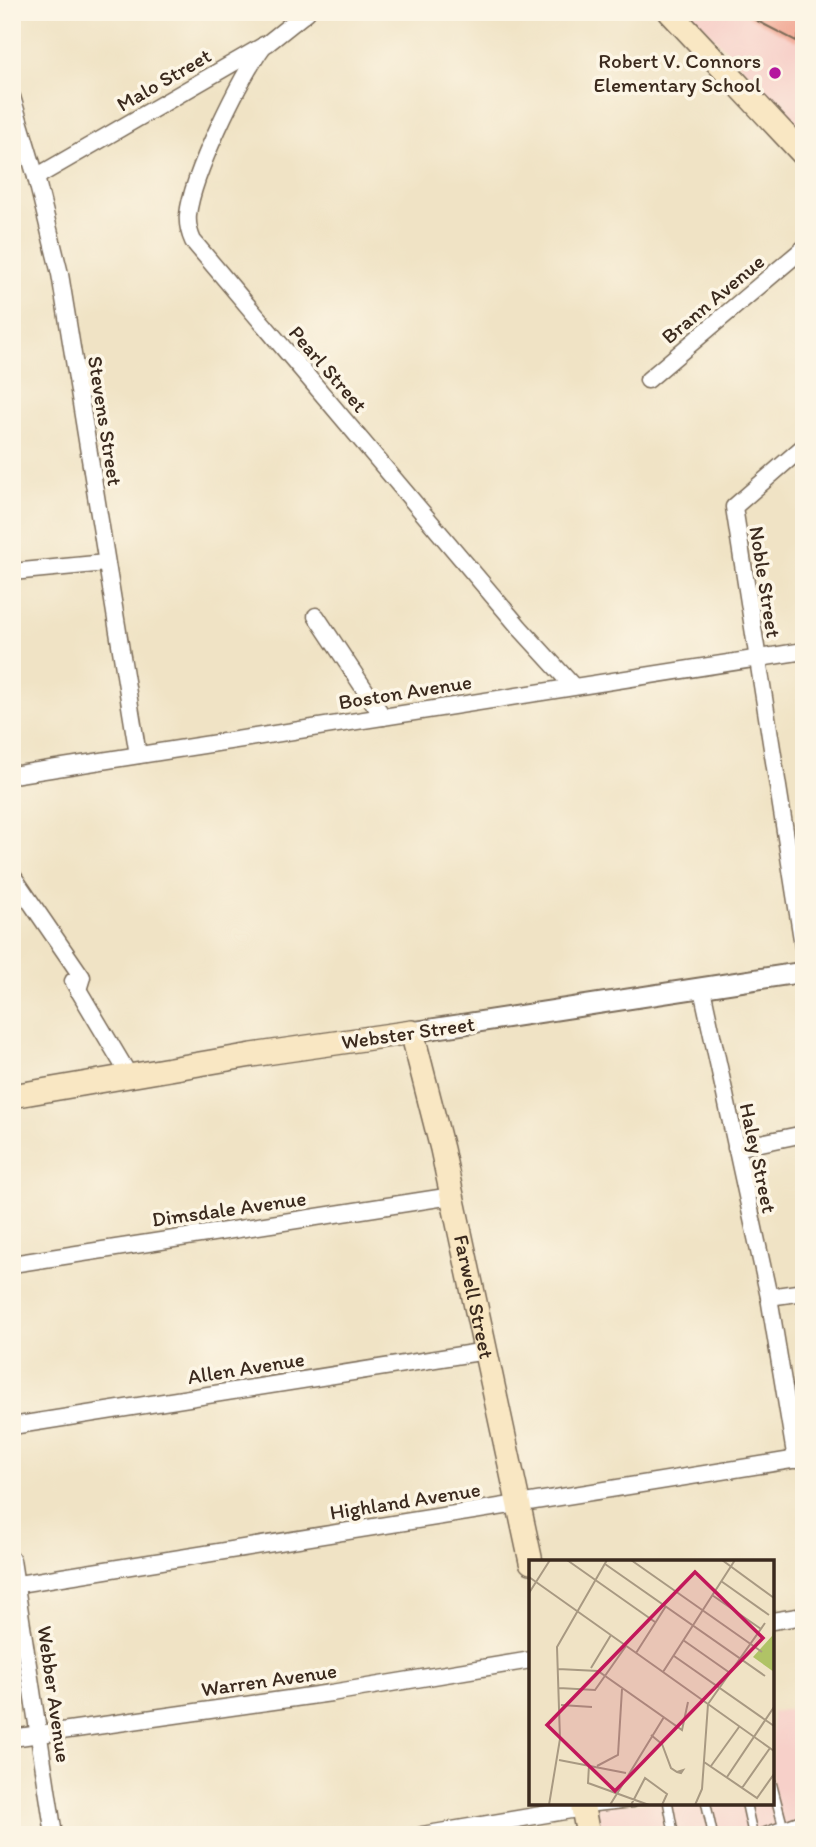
<svg xmlns="http://www.w3.org/2000/svg" width="816" height="1847" font-family="Itim,sans-serif">
<style>
.built{fill:#f7d0c9}
.building{fill:#f2ab97}
.lines{fill:none;stroke-linecap:round;stroke-linejoin:round}
.service-casing{stroke:#7a6b58;stroke-width:11}
.minor-casing{stroke:#7a6b58;stroke-width:19}
.tertiary-casing{stroke:#7a6b58;stroke-width:23}
.secondary-casing{stroke:#7a6b58;stroke-width:26}
.service{stroke:#fff;stroke-width:8}
.minor{stroke:#fff;stroke-width:16}
.tertiary{stroke:#fff;stroke-width:19}
.secondary{stroke:#f9e7c3;stroke-width:23}
.poi-dot{fill:#b5179e;stroke:#fcf5e5;stroke-width:2.5}
.labels{text-anchor:middle;stroke-width:7;stroke-linejoin:round;paint-order:stroke}
.poi-label{font-size:21px;fill:#3b2a1e;stroke:#fcf5e5;text-anchor:end}
.street-label{font-size:21px;fill:#3b2a1e;stroke:#fcf5e5}
.inset-road{fill:none;stroke:#a89982;stroke-width:2}
.view{fill:#c2185b;fill-opacity:0.15;stroke:#c2185b;stroke-width:3.5}
.inset-edge{fill:none;stroke:#3b2a1e;stroke-width:3.5}
</style>
<rect width="100%" height="100%" fill="#fcf5e5"/>
<filter id="ink" filterUnits="userSpaceOnUse"><feTurbulence type="fractalNoise" baseFrequency=".0143" numOctaves="2"/><feDisplacementMap in="SourceGraphic" scale="14" xChannelSelector="R" yChannelSelector="G"/><feConvolveMatrix kernelMatrix="1 2 1 2 8 2 1 2 1" color-interpolation-filters="sRGB"/></filter>
<filter id="wash" filterUnits="userSpaceOnUse"><feTurbulence type="fractalNoise" baseFrequency=".00686" numOctaves="4" result="noise"/><feDisplacementMap in="SourceGraphic" scale="28" xChannelSelector="R" yChannelSelector="G"/><feGaussianBlur stdDeviation="1.57" result="paint"/><feColorMatrix in="noise" values="0 0 0 0 0 0 0 0 0 0 0 0 0 0 0 0 0 1.4 0 .05"/><feComposite in="paint" operator="in"/></filter>
<g filter="url(#wash)">
<rect width="100%" height="100%" fill="#f0e3c5"/>
<!-- built -->
<g class="built">
<path d="M690 12H804V122L800 128Z"/>
<path d="M804 1707V1835H600L595 1803H772V1712Z"/>
</g>
<g id="blocks">
<!-- building -->
<path class="building" d="M740 12H804V25L796 41Z"/>
</g>
</g>
<g filter="url(#ink)">
<use href="#blocks" fill-opacity="0" stroke="#7a6b58" stroke-width="2"/>
<g class="lines">
<defs>
<g id="service">
<path d="M772 1784 783 1826"/>
<path d="M668 1803 674 1835"/>
<path d="M706 1803 713 1835"/>
<path d="M746 1803 753 1835"/>
<path d="M586 1808 633 1803"/>
<path d="M757 1835 804 1818"/>
</g>
<g id="minor">
<path d="M264 45C240 78 192 175 188 215 187 225 189 232 193 241L520 628 573 686"/>
<path d="M12 97 36 177 60 274 138 755"/>
<path d="M36 177 268 43 307 12"/>
<path d="M648 380 804 248"/>
<path d="M804 446 734 507 804 952"/>
<path d="M12 572 106 563"/>
<path d="M316 616 383 717"/>
<path d="M12 775 804 651"/>
<path d="M12 875 82 977 78 990"/>
<path d="M73 981 129 1075"/>
<path d="M702 989 769 1297 796 1460"/>
<path d="M736 1148 804 1134"/>
<path d="M12 1264 452 1196"/>
<path d="M769 1297 804 1292"/>
<path d="M12 1426 486 1351"/>
<path d="M12 1560 54 1835"/>
<path d="M12 1585 804 1458"/>
<path d="M772 1621 804 1616"/>
<path d="M12 1738 331 1693 531 1660"/>
<path d="M422 1835 583 1808"/>
</g>
<path id="tertiary" d="M412 1032 804 972"/>
<g id="secondary">
<path d="M670 12 804 155"/>
<path id="s1" d="M12 1096 252 1055 412 1032 442 1149 531 1562"/>
<path d="M582 1803 588 1835"/>
</g>
</defs>
<!-- service casing -->
<use href="#service" class="service-casing"/>
<!-- minor casing -->
<use href="#minor" class="minor-casing"/>
<!-- tertiary casing -->
<use href="#tertiary" class="tertiary-casing"/>
<!-- secondary casing -->
<use href="#secondary" class="secondary-casing"/>
<!-- service -->
<use href="#service" class="service"/>
<!-- minor -->
<use href="#minor" class="minor"/>
<!-- tertiary -->
<use href="#tertiary" class="tertiary"/>
<!-- secondary -->
<use href="#secondary" class="secondary"/>
</g>
</g>
<!-- markers -->
<circle class="poi-dot" cx="775" cy="73" r="7"/>
<g class="labels">
<!-- poi labels -->
<g class="poi-label">
<text x="761" y="68">Robert V. Connors<tspan x="761" dy="24">Elementary School</tspan></text>
</g>
<!-- street labels -->
<g class="street-label">
<text transform="translate(164 80) rotate(-30)" y="7">Malo Street</text>
<text transform="translate(713 299) rotate(-40)" y="7">Brann Avenue</text>
<text transform="translate(328 369) rotate(49)" y="7">Pearl Street</text>
<text transform="translate(105 421) rotate(81)" y="7">Stevens Street</text>
<text transform="translate(765 582) rotate(81)" y="7">Noble Street</text>
<text transform="translate(405 692) rotate(-9)" y="7">Boston Avenue</text>
<text transform="translate(408 1033) rotate(-8)" y="7">Webster Street</text>
<text transform="translate(758 1158) rotate(78)" y="7">Haley Street</text>
<text transform="translate(229 1209) rotate(-8)" y="7">Dimsdale Avenue</text>
<text dy="7" stroke="none"><textPath href="#s1" startOffset="677">Farwell Street</textPath></text>
<text transform="translate(246 1368) rotate(-9)" y="7">Allen Avenue</text>
<text transform="translate(405 1501) rotate(-9)" y="7">Highland Avenue</text>
<text transform="translate(269 1680) rotate(-8)" y="7">Warren Avenue</text>
<text transform="translate(54 1694) rotate(82)" y="7">Webber Avenue</text>
</g>
</g>
<!-- overview -->
<g transform="translate(529 1560)">
<rect width="245" height="245" fill="#f0e3c5"/>
<path d="M245 64V112L224 97 243 76Z" fill="#b0c366"/>
<path class="inset-road" d="M38 0 126 62M102 0 233 92M193 0 245 38M206 0 134 112 245 191M76 4 236 116M0 17 134 112M192 21 240 55M0 33 21 0M183 35 232 69M154 80 201 113M107 93 137 46M145 96 245 166M62 108 82 75M29 109 69 111 153 170 159 142M30 128 66 130 97 86M32 145 63 147M122 175 133 184 142 208 148 212 152 213 154 210 148 212M30 200 97 213M175 202 228 238 245 214M60 205 59 223 120 245M68 206 89 195 93 129M182 206 210 167M198 217 245 147M213 228 241 188M20 245 31 179 28 87 78 0M81 245 135 157M102 245 116 218 138 234 133 245M166 245 173 229 179 144 236 63"/>
<path class="view" d="M166 12 234 78 86 231 18 165Z"/>
<rect width="245" height="245" class="inset-edge"/>
</g>
<!-- margin -->
<rect width="816" height="1847" fill="none" stroke="#fcf5e5" stroke-width="42"/>
</svg>
